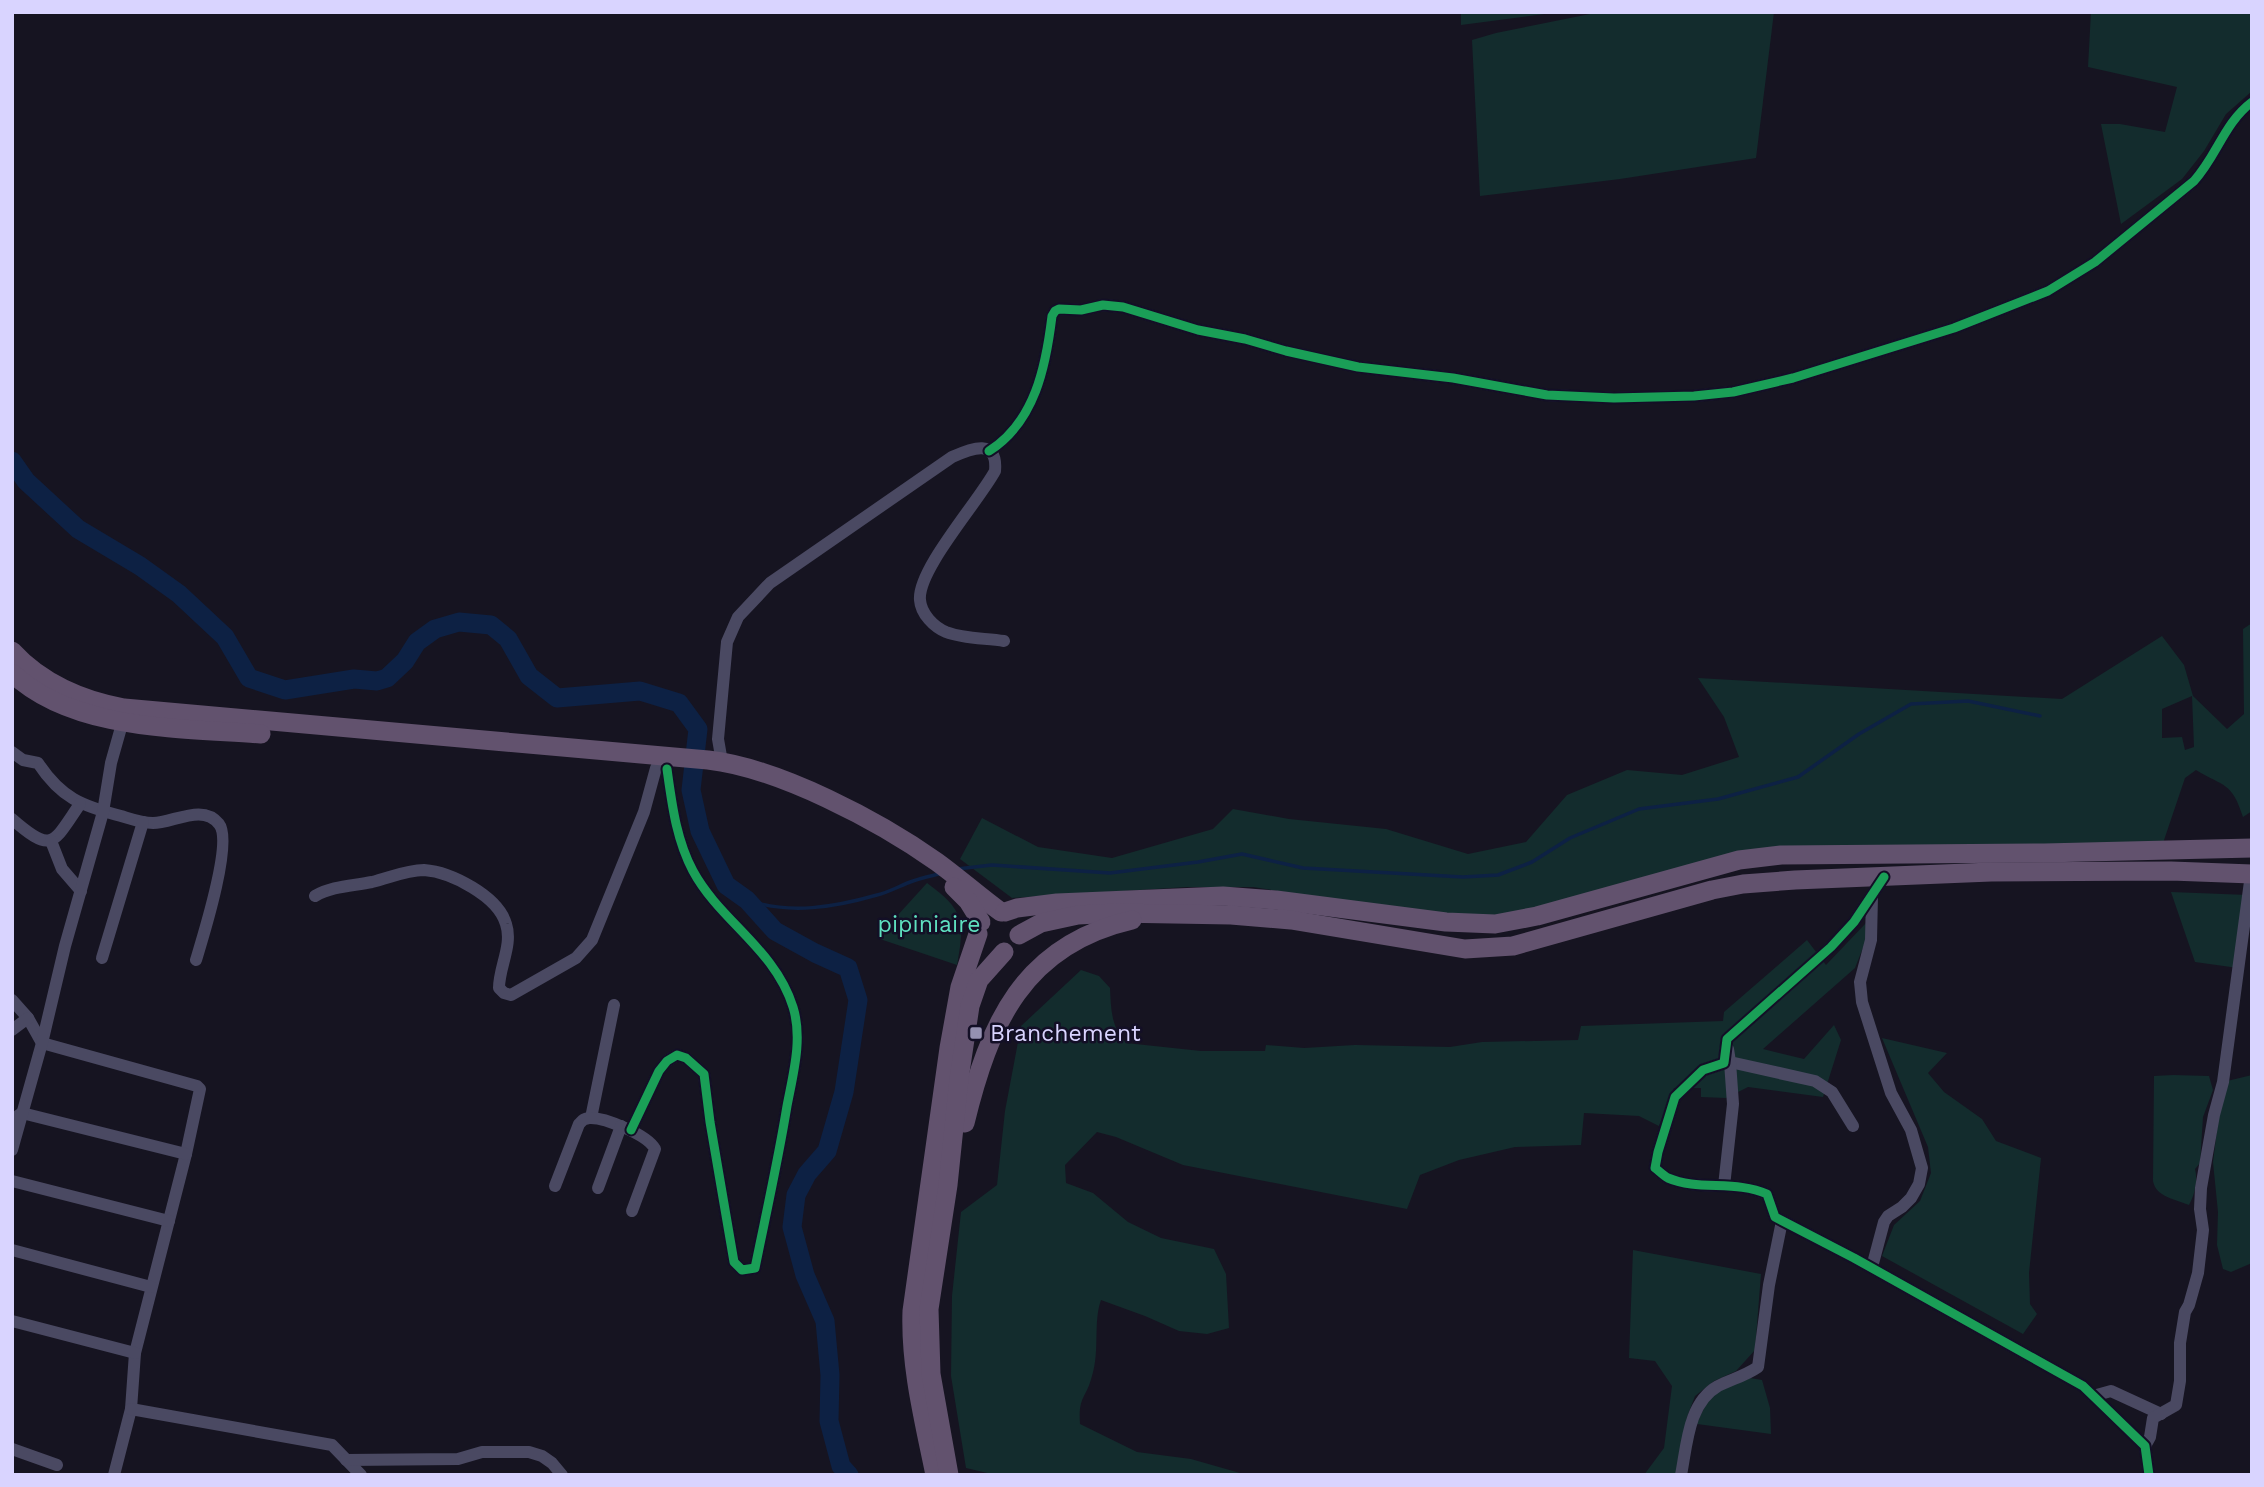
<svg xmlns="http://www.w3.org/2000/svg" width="2264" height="1487" font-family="'Work Sans',sans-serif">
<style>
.green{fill:#132c2d;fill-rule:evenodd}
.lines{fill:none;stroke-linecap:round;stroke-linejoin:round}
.stream{stroke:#0d2144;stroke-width:3.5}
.river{stroke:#0d2144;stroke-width:19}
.minor{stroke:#4a4962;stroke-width:12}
.trunk{stroke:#62526e;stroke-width:19}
.cycleway-casing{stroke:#130f26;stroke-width:13}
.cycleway{stroke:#1a9f57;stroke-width:9}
.poi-dot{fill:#9591b1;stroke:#130f26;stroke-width:2.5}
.labels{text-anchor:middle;stroke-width:5;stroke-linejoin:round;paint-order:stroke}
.park-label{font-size:23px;fill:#5fe0c0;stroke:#130f26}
.poi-label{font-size:23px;fill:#d9d4ff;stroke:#130f26;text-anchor:start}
</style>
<rect width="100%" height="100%" fill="#161421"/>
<!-- green -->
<g class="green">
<path d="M1461 12H1559L1461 25Z"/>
<path d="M1600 12H1774L1756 158 1620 179 1480 196 1472 40 1496 33Z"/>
<path d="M2091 12H2252V91L2226 114 2204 151 2182 179 2121 224 2101 124H2120L2165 132 2177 87 2088 67Z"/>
<path d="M2252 623V811L2243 817C2232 782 2224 787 2196 770L2185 778 2161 849 1781 855 1496 920 1411 912 1253 887H1187L1012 898 960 859 982 818 1038 847 1112 858 1213 829 1233 809 1289 819 1386 829 1468 854 1526 842 1567 795 1627 770 1682 775 1739 757 1724 717 1698 678 2062 699 2162 636 2184 665 2193 696 2227 729 2244 714 2243 629ZM2192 696 2194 747 2185 750 2182 737 2162 738V709Z"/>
<path d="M927 883C964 910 965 921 957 965L877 938Z"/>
<path d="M2171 892 2248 895 2238 968 2195 962Z"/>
<path d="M1866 923V940L1855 968 1763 1049 1804 1059 1834 1025 1841 1040 1823 1097 1748 1087 1726 1098 1701 1097V1088H1674L1659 1126 1639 1116 1584 1113 1581 1145 1515 1147 1459 1160 1420 1175 1407 1209 1183 1165 1116 1137 1097 1132 1065 1165 1066 1183 1093 1193 1128 1222 1161 1238 1214 1249 1226 1274 1229 1328 1207 1334 1179 1331 1145 1316 1101 1300C1093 1322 1100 1351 1092 1376 1086 1399 1078 1396 1080 1424L1137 1452 1191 1459 1247 1475H996L966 1468 951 1376 952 1296 961 1212 997 1185 1005 1111 1021 1026 1081 970 1099 976 1110 988C1111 1009 1111 1027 1126 1043L1201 1051H1265L1266 1045 1304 1048 1355 1045 1450 1047 1482 1042 1578 1040 1581 1026 1723 1021 1724 1012 1807 940 1826 965Z"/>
<path d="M1882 1038 1947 1053 1928 1073 1944 1092 1982 1119 1996 1141 2041 1158 2029 1273 2030 1304 2037 1314 2023 1334 1882 1256 1894 1225 1920 1201 1931 1173 1928 1147Z"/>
<path d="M2173 1075 2209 1076 2213 1090 2203 1117 2200 1163 2195 1169C2198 1181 2195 1194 2189 1205 2175 1199 2156 1197 2153 1181L2154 1076Z"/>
<path d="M2252 1075V1263L2231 1272 2223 1269 2217 1245 2218 1212 2213 1162 2223 1082Z"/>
<path d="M1633 1250 1761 1274 1755 1350 1736 1371 1714 1381 1695 1396 1687 1417 1678 1475H1644L1664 1448 1672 1386 1655 1361 1629 1358Z"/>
<path d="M1750 1378 1762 1380 1770 1408 1771 1434 1697 1424C1710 1391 1719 1390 1750 1378Z"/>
</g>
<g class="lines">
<!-- stream -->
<g class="stream">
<path d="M957 869 992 865 1110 873 1198 862 1242 854 1303 868 1463 877 1498 875 1532 862 1570 838 1639 809 1718 799 1798 777 1859 734 1911 704 1968 701 2040 716"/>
<path d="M747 900C790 915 835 907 877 895 890 892 901 885 913 881 921 878 931 876 939 874"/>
</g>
<!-- river -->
<path class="river" d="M12 461 26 481 78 529 140 566 179 594 225 637 249 678 285 690 354 679 377 681 387 678 405 661 417 642 435 629 459 622 491 625 508 639 529 676 557 698 640 691 679 703 698 729 691 790 700 831 726 885 747 900 775 931 815 953 848 968 858 1000 844 1092 827 1151 807 1174 796 1195 792 1227 805 1275 825 1321 830 1375 829 1421 841 1466 849 1475"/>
<!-- minor -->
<g class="minor">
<path d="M989 451C1035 422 1046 366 1052 316L1055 311 1059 309 1081 310 1103 305 1123 307 1198 330 1245 339 1286 351 1358 367 1453 378 1547 395 1614 398 1694 396 1733 392 1793 378 1954 328 2048 291 2095 262 2194 181C2217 156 2224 123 2252 102"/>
<path d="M12 752 23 760 38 763C61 798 82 806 121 816 131 819 142 823 153 823 173 823 203 803 219 824 233 841 203 937 196 960"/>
<path d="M722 762 718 739 727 642 738 617 770 583 952 457C972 448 998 438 995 471 979 501 917 570 920 600 921 614 934 627 946 632 964 639 985 638 1004 641"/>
<path d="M12 819C53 855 53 843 80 804"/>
<path d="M51 841 62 869 81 891"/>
<path d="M1884 877 1854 922 1831 947 1727 1039 1724 1063 1703 1070 1675 1097 1658 1152 1655 1168C1659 1171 1664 1176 1668 1178 1698 1191 1736 1180 1767 1194L1775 1217 1854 1258 2083 1386 2145 1446 2149 1475"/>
<path d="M315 896C332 886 352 886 372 882 389 878 406 870 424 870 451 872 498 896 506 924 513 945 499 967 499 988L504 993 511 995 576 958 592 940 644 812 656 768"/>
<path d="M102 958 143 822"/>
<path d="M12 1000 28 1018 42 1043 197 1086 200 1089 186 1154 135 1353 131 1409 114 1475"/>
<path d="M12 1030 28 1018"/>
<path d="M1728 1049 1730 1062 1815 1081 1832 1092 1853 1126"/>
<path d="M15 1118 22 1113 186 1154"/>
<path d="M591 1118 614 1005"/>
<path d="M631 1130 659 1071 667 1061 677 1055 686 1058 704 1074 710 1122 734 1262 742 1270 755 1268C766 1214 778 1161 787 1106 793 1074 803 1039 793 1007 775 949 720 921 693 871 676 839 672 804 667 769"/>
<path d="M12 1150 42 1043 65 946 103 812 111 763 124 717"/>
<path d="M12 1181 169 1221"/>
<path d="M555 1186 579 1124C583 1120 583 1119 589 1118 604 1117 648 1135 655 1149L632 1211"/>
<path d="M1724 1186 1733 1104 1730 1062"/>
<path d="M598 1188 621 1126"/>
<path d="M12 1250 151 1287"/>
<path d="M1872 1267 1884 1222 1888 1216 1902 1207 1911 1198 1919 1184 1922 1168 1911 1130 1891 1093 1862 1002 1860 982 1871 940 1872 896"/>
<path d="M12 1321 135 1353"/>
<path d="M2093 1396 2111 1391 2161 1414"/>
<path d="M131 1409 332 1445 361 1475"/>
<path d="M2145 1446 2150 1437 2153 1418 2176 1405 2180 1381V1343L2185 1312 2189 1305 2198 1273 2203 1230 2200 1209 2201 1188 2214 1115 2223 1082 2251 874"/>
<path d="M12 1449 57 1465"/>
<path d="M346 1460 458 1459 482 1452H529L542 1456 552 1463 562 1475"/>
<path d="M1681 1475C1687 1445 1688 1403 1718 1386 1732 1379 1745 1376 1758 1367L1769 1285 1782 1221"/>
</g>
<!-- trunk -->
<g class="trunk">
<path d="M12 651C41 683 83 701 124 708L708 760C779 768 879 821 937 862 959 878 979 896 1001 912"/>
<path d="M12 673C73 731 182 728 261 734"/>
<path d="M954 887 968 901 981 922"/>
<path d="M1005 912 1017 908 1057 903 1223 896 1276 900 1446 922 1495 924 1537 916 1739 860 1781 855 2044 853 2252 848"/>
<path d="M1019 935 1041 923 1078 915 1115 913 1231 915 1291 920 1465 949 1513 946 1712 890 1743 884 1795 880 1991 872 2171 871 2252 874"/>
<path d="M965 1123C989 1024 1023 945 1132 920"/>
<path d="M935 1475C924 1421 910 1366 912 1311L949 1048 960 987 978 934"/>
<path d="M949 1475 931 1374 929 1309 948 1185 959 1079 970 1006 979 980 1004 952"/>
</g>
<defs>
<g id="cycleway">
<path d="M989 451C1035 422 1046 366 1052 316L1055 311 1059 309 1081 310 1103 305 1123 307 1198 330 1245 339 1286 351 1358 367 1453 378 1547 395 1614 398 1694 396 1733 392 1793 378 1954 328 2048 291 2095 262 2194 181C2217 156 2224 123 2252 102"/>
<path d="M1884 877 1854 922 1831 947 1727 1039 1724 1063 1703 1070 1675 1097 1658 1152 1655 1168C1659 1171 1664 1176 1668 1178 1698 1191 1736 1180 1767 1194L1775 1217 1854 1258 2083 1386 2145 1446 2149 1475"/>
<path d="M631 1130 659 1071 667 1061 677 1055 686 1058 704 1074 710 1122 734 1262 742 1270 755 1268C766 1214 778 1161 787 1106 793 1074 803 1039 793 1007 775 949 720 921 693 871 676 839 672 804 667 769"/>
</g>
</defs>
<!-- cycleway casing -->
<use href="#cycleway" class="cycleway-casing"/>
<!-- cycleway -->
<use href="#cycleway" class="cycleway"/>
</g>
<!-- markers -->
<rect class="poi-dot" x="969" y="1026" width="14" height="14" rx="3.5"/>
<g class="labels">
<!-- park labels -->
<g class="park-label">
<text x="929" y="932">pipiniaire</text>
</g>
<!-- poi labels -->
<g class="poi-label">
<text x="990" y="1041">Branchement</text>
</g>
</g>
<!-- border -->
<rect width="2264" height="1487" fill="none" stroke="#d9d4ff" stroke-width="28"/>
</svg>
